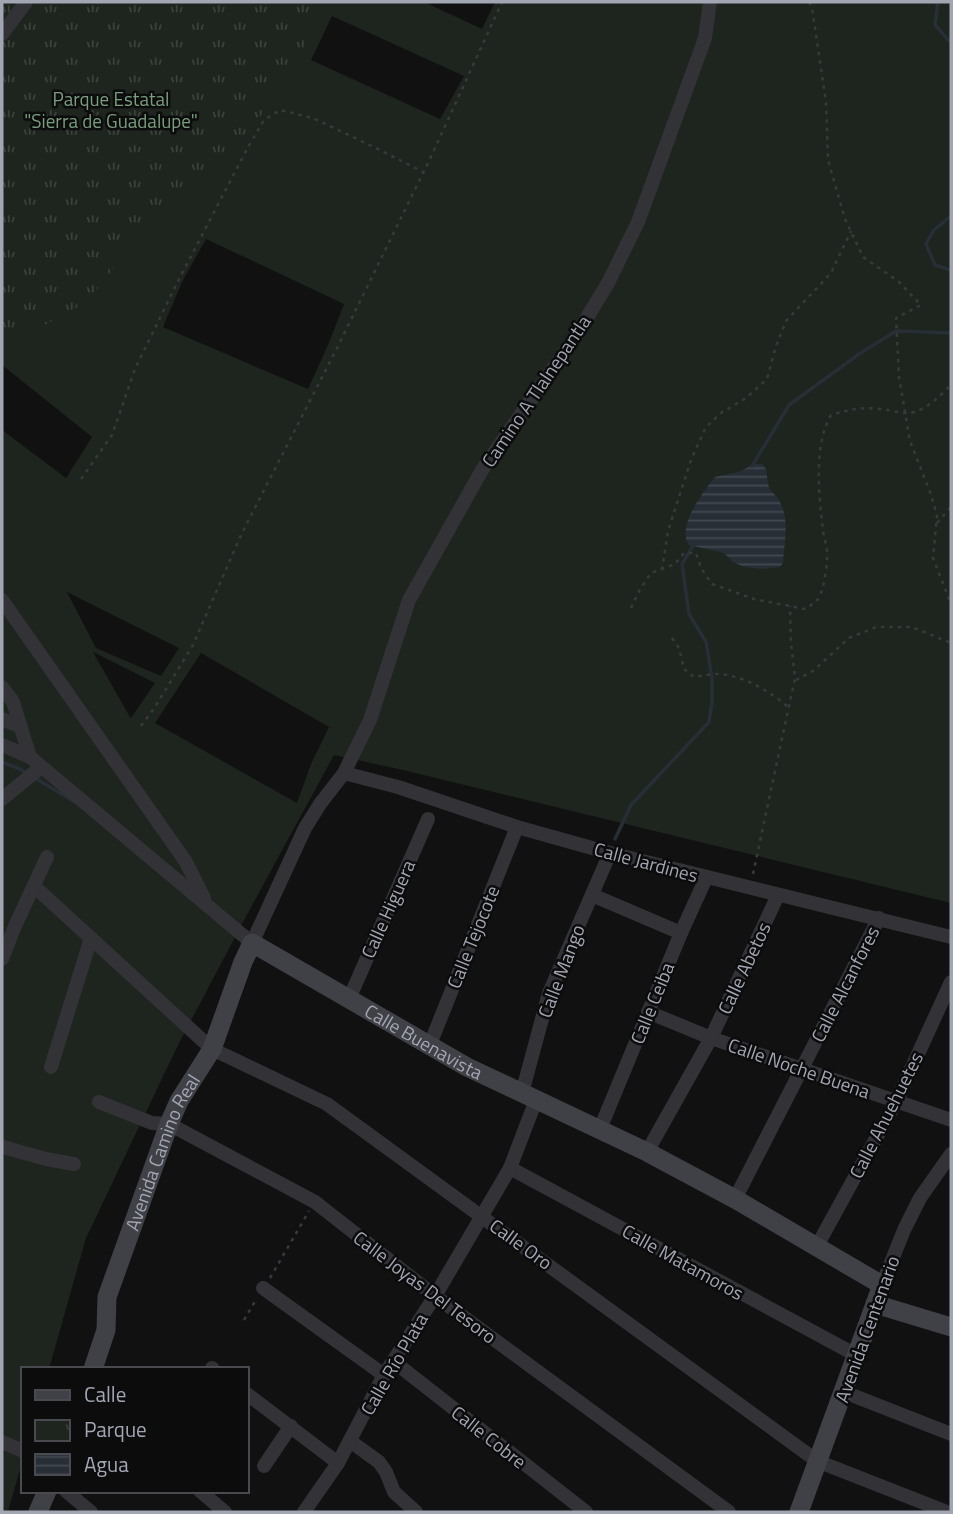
<svg xmlns="http://www.w3.org/2000/svg" width="953" height="1514" font-family="'Titillium Web',sans-serif">
<style>
.grass{fill:#1d251e;fill-rule:evenodd}
.park{fill:url(#park-tufts)}
.water{fill:url(#water-rules)}
.lines{fill:none;stroke-linecap:round;stroke-linejoin:round}
.stream{stroke:#272e36;stroke-width:3.5}
.path{stroke:#38393e;stroke-width:2.5;stroke-dasharray:3.5 5;stroke-linecap:butt}
.street{stroke:#323237;stroke-width:14}
.secondary{stroke:#404147;stroke-width:19}
.labels{text-anchor:middle;stroke-width:5;stroke-linejoin:round;paint-order:stroke}
.park-label{font-size:19px;fill:#799e7e;stroke:#0c0c0d}
.street-label{font-size:19px;fill:#a2a6b3;stroke:#0c0c0d}
</style>
<defs>
<pattern id="park-tufts" width="24" height="20" patternUnits="userSpaceOnUse" patternTransform="scale(1.75)"><rect width="24" height="20" fill="#1d251e"/><path d="M3 7l-1-3M5 7V3M7 7l1-3M15 17l-1-3M17 17v-4M19 17l1-3" fill="none" stroke="#3b423c"/></pattern>
<pattern id="water-rules" width="6" height="5" patternUnits="userSpaceOnUse" patternTransform="scale(1.75)"><rect width="6" height="5" fill="#272e36"/><path d="M0 2.5h6" fill="none" stroke="#434951"/></pattern>
</defs>
<rect width="100%" height="100%" fill="#111112"/>
<!-- grass -->
<path class="grass" d="M2 2H424L482 29 495 2H951V903L403 770 334 755 244 920 177 1047 86 1238 49 1369H23V1459L8 1512H2V430L66 478 92 437 2 365ZM332 16 464 76 440 119 311 60ZM206 239 344 304 328 345 308 389 163 327 183 280ZM67 592 179 648 161 676 96 648ZM93 652 155 683 131 718 130 717ZM201 653 329 727 311 764 297 803 155 723Z"/>
<!-- park -->
<path class="park" d="M2 2H332L255 125 194 178 134 244 86 302 2 349Z"/>
<!-- water -->
<path class="water" d="M754 464H762C770 471 765 480 770 489 773 494 778 497 780 502 790 522 784 542 783 563L780 567 762 569 744 567 733 562 724 553 689 545C676 527 703 492 715 477L739 472Z"/>
<g class="lines">
<!-- stream -->
<g class="stream">
<path d="M938 2 935 25 951 43"/>
<path d="M951 216 934 230 926 244 935 265 951 270"/>
<path d="M752 466 789 405 859 354 896 331 951 333"/>
<path d="M2 762 20 769 28 774"/>
<path d="M35 778 73 801"/>
<path d="M615 839 631 805 709 722 712 702V678L706 642 689 614 682 564 694 544"/>
</g>
<!-- path -->
<g class="path">
<path d="M809 2 812 8 826 102 828 160 845 219 863 257 898 281 921 305 896 318 899 377 910 441 930 492 937 515 933 558 951 604"/>
<path d="M81 479 112 435 135 369 176 285 247 149 264 120 280 110 313 118 378 149 423 172"/>
<path d="M937 523 951 507"/>
<path d="M662 570 668 531 691 460 706 427 721 413 746 398 767 379 776 346 786 321 831 273 851 231"/>
<path d="M631 608 640 589 651 573 675 564 684 553H696L701 568 712 584 754 599 805 609C808 607 815 603 818 599 824 591 828 562 827 552 827 545 824 538 823 531 819 496 813 446 831 415 850 409 862 407 881 409 892 410 903 415 915 412 928 408 941 395 951 385"/>
<path d="M672 638 679 648 684 669 694 677C701 676 709 674 717 674 743 675 770 691 789 708"/>
<path d="M796 680 813 671 849 638 876 627H912L951 643"/>
<path d="M141 726 155 707 193 645 241 535 336 350 430 159 502 2"/>
<path d="M753 874 795 678 791 643 790 606"/>
<path d="M270 1278 309 1211"/>
<path d="M244 1320 257 1298"/>
</g>
<!-- street -->
<g class="street">
<path d="M2 34 26 2"/>
<path d="M2 600 186 862 204 898"/>
<path d="M2 687 13 702 30 757"/>
<path d="M2 719 21 727"/>
<path d="M2 745 30 757 252 943 305 828 320 804 344 773 370 720 409 600 482 470 577 334 608 283 638 222 705 38 710 2"/>
<path d="M344 773 398 787 517 827 610 853 951 937"/>
<path d="M2 799 41 767"/>
<path d="M35 887 212 1049 327 1104 817 1461 947 1512"/>
<path d="M592 895 681 933"/>
<path d="M2 959 15 926 47 857"/>
<path d="M349 999 428 819"/>
<path d="M648 1012 711 1038 951 1120"/>
<path d="M429 1047 517 827"/>
<path d="M51 1067 91 938"/>
<path d="M522 1093 549 993 610 853"/>
<path d="M99 1102 152 1123 169 1124 315 1202 435 1296 729 1512"/>
<path d="M600 1129 681 933 706 878"/>
<path d="M2 1146 3 1147 46 1159 74 1164"/>
<path d="M647 1152 711 1038 778 895"/>
<path d="M510 1168 856 1355"/>
<path d="M735 1199 879 918"/>
<path d="M817 1246 896 1102 951 982"/>
<path d="M882 1285 904 1230 920 1198 951 1154"/>
<path d="M263 1288 384 1375"/>
<path d="M393 1361 586 1512"/>
<path d="M212 1368 213 1369"/>
<path d="M844 1392 951 1434"/>
<path d="M247 1394 338 1463"/>
<path d="M350 1441 379 1462 386 1472 394 1492 416 1512"/>
<path d="M2 1442 23 1451"/>
<path d="M264 1466 291 1426"/>
<path d="M66 1491 91 1512"/>
<path d="M200 1491 225 1512"/>
<path d="M304 1512 338 1463 384 1375 435 1296 510 1168 536 1100"/>
</g>
<!-- secondary -->
<g class="secondary">
<path d="M875 1304 951 1327"/>
<path id="s1" d="M93 1369 106 1330 107 1297 169 1124 179 1101 212 1049 243 962 252 943 467 1067 647 1152 735 1199 882 1285 799 1512"/>
<path d="M38 1512 47 1491"/>
</g>
</g>
<g class="labels">
<!-- park labels -->
<g class="park-label">
<text x="111" y="106">Parque Estatal<tspan x="111" dy="22">"Sierra de Guadalupe"</tspan></text>
</g>
<!-- street labels -->
<g class="street-label">
<text transform="translate(536 391) rotate(-56)" y="7">Camino A Tlalnepantla</text>
<text transform="translate(646 862) rotate(15)" y="7">Calle Jardines</text>
<text transform="translate(388 909) rotate(-66)" y="7">Calle Higuera</text>
<text transform="translate(473 937) rotate(-68)" y="7">Calle Tejocote</text>
<text transform="translate(744 968) rotate(-65)" y="7">Calle Abetos</text>
<text transform="translate(561 971) rotate(-69)" y="7">Calle Mango</text>
<text transform="translate(845 984) rotate(-63)" y="7">Calle Alcanfores</text>
<text transform="translate(652 1003) rotate(-68)" y="7">Calle Ceiba</text>
<text dy="7" stroke="none"><textPath href="#s1" startOffset="656">Calle Buenavista</textPath></text>
<text transform="translate(799 1068) rotate(19)" y="7">Calle Noche Buena</text>
<text transform="translate(886 1115) rotate(-63)" y="7">Calle Ahuehuetes</text>
<text dy="7" stroke="none"><textPath href="#s1" startOffset="229">Avenida Camino Real</textPath></text>
<text transform="translate(521 1244) rotate(36)" y="7">Calle Oro</text>
<text transform="translate(683 1262) rotate(29)" y="7">Calle Matamoros</text>
<text transform="translate(425 1287) rotate(37)" y="7">Calle Joyas Del Tesoro</text>
<text transform="translate(867 1329) rotate(-70)" y="7">Avenida Centenario</text>
<text transform="translate(394 1364) rotate(-60)" y="7">Calle Río Plata</text>
<text transform="translate(489 1437) rotate(38)" y="7">Calle Cobre</text>
</g>
</g>
<!-- border -->
<rect width="953" height="1514" fill="none" stroke="#a2a6b3" stroke-width="7"/>
<!-- legend -->
<rect x="21" y="1367" width="228" height="126" fill="#0c0c0d" stroke="#484a4f" stroke-width="2"/>
<rect x="35" y="1390" width="35" height="10" fill="#404147" stroke="#484a4f" stroke-width="2"/>
<text x="84" y="1402" font-size="21" fill="#a2a6b3">Calle</text>
<rect x="35" y="1420" width="35" height="21" fill="url(#park-tufts)" stroke="#484a4f" stroke-width="2"/>
<text x="84" y="1437" font-size="21" fill="#a2a6b3">Parque</text>
<rect x="35" y="1454" width="35" height="21" fill="url(#water-rules)" stroke="#484a4f" stroke-width="2"/>
<text x="84" y="1472" font-size="21" fill="#a2a6b3">Agua</text>
</svg>
